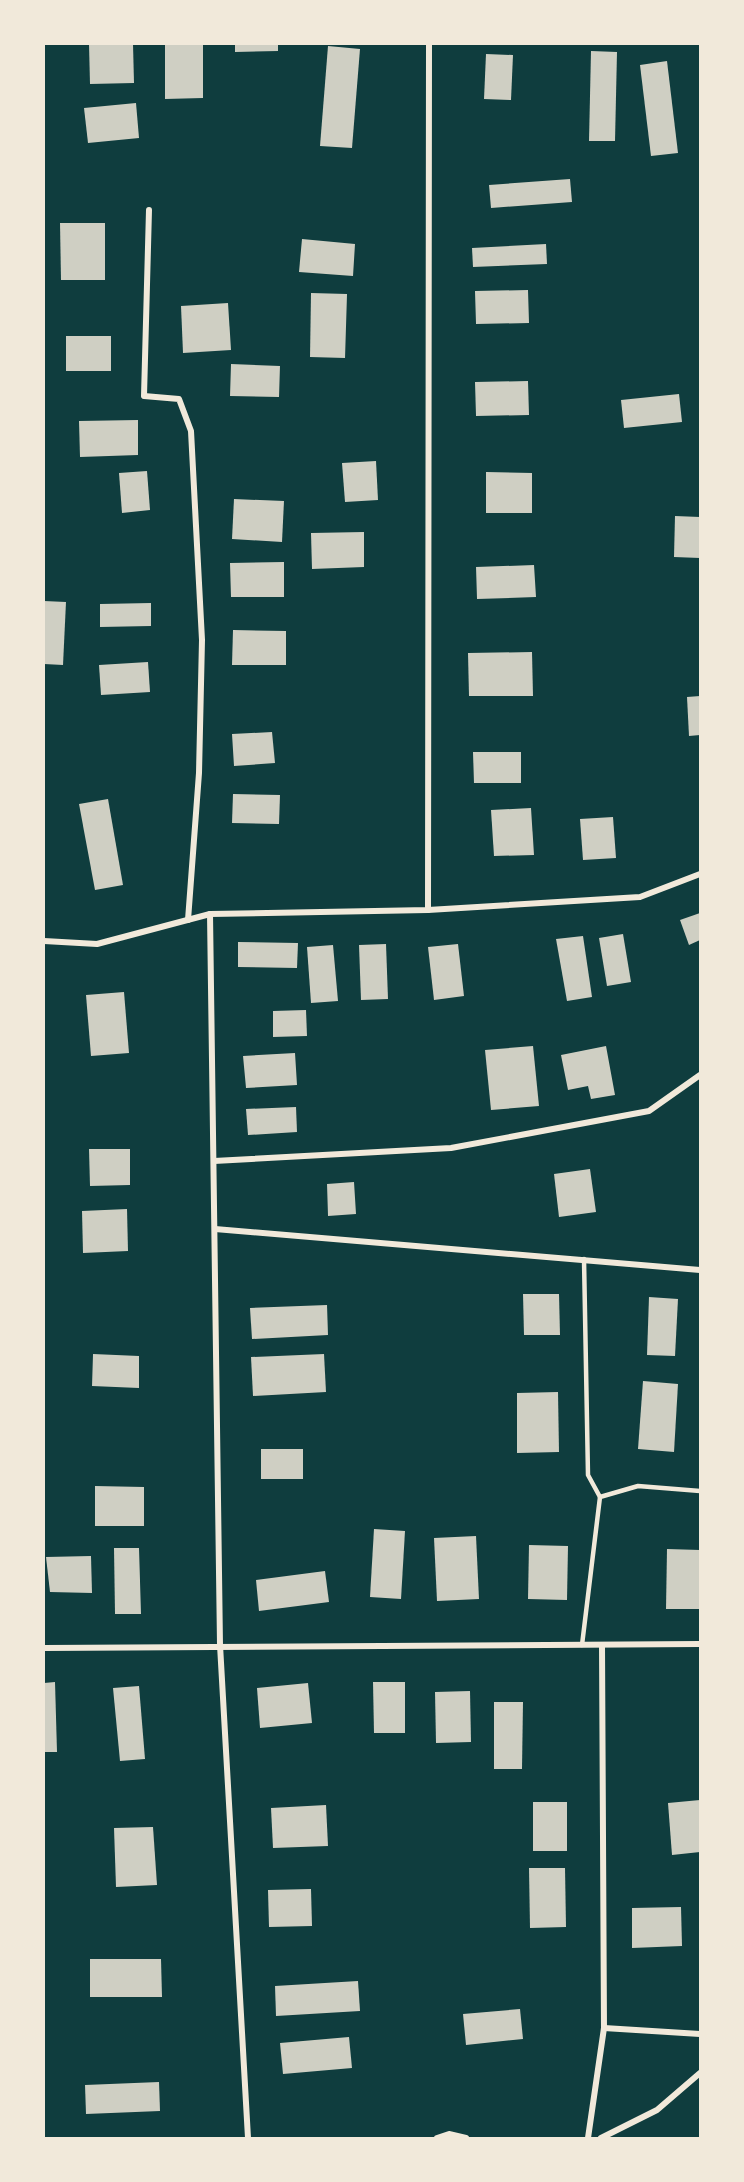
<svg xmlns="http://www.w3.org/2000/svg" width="744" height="2182" font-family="Manrope,sans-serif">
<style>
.building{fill:#cfcfc3}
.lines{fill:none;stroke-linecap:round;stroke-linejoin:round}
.service{stroke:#f1e9da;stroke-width:4.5}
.minor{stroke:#f1e9da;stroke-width:6}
</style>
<rect width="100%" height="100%" fill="#0f3d3e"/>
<!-- building -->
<g class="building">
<path d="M89 44H133L134 83 90 84Z"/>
<path d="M165 44H203V98L165 99Z"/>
<path d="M235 44H278V51L235 52Z"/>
<path d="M328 46 360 49 352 148 320 146Z"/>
<path d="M591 51 617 52 615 141H589Z"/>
<path d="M486 54 513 55 511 100 484 99Z"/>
<path d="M667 61 678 153 651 156 640 65Z"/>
<path d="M136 103 139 138 88 143 84 108Z"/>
<path d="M570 179 572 202 491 208 489 185Z"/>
<path d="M60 223H105V280H61Z"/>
<path d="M302 239 355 244 353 276 299 272Z"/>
<path d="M546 244 547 264 473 267 472 248Z"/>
<path d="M528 290 529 323 476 324 475 291Z"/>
<path d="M311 293 347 294 345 358 310 357Z"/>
<path d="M228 303 231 350 183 353 181 306Z"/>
<rect x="66" y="336" width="45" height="35"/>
<path d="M231 364 280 366 279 397 230 396Z"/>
<path d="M528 381 529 415 476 416 475 382Z"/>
<path d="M679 394 682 422 624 428 621 400Z"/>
<path d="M138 420V455L80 457 79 421Z"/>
<path d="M376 461 378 500 345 502 342 463Z"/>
<path d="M147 471 150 510 122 513 119 473Z"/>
<path d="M486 472 532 473V513H486Z"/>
<path d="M234 499 284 501 282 542 232 539Z"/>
<path d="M675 516 700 517V558L674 557Z"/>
<path d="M364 532V567L312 569 311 533Z"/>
<path d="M284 562V597H231L230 563Z"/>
<path d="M534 565 536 597 477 599 476 567Z"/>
<path d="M44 601 66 602 63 665 44 664Z"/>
<path d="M151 603V626L100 627V604Z"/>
<path d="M233 630 286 631V665H232Z"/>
<path d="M532 652 533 696H469L468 653Z"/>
<path d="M148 662 150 692 101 695 99 665Z"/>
<path d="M700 696V735L689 736 687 697Z"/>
<path d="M272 732 275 763 234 766 232 734Z"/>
<path d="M473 752H521V783H474Z"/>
<path d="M233 794 280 795 279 824 232 823Z"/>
<path d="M108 799 123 885 95 890 79 804Z"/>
<path d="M531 808 534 855 494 856 491 810Z"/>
<path d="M613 817 616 858 583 860 580 819Z"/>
<path d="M700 913V940L689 945 680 920Z"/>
<path d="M623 934 631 982 607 986 599 938Z"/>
<path d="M583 936 592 997 567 1001 556 939Z"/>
<path d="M238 942 298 943 297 968 238 967Z"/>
<path d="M386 944 388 999 361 1000 359 945Z"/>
<path d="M458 944 464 996 434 1000 428 947Z"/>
<path d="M333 945 338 1001 311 1003 307 947Z"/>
<path d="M124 992 129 1053 91 1056 86 995Z"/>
<path d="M306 1010 307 1036 273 1037V1011Z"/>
<path d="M533 1046 539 1106 491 1110 485 1050Z"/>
<path d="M606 1046 615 1095 591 1099 588 1086 568 1090 561 1055Z"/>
<path d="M295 1053 297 1085 246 1088 243 1056Z"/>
<path d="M296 1107 297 1132 248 1135 246 1109Z"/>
<path d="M89 1149H130V1185L90 1186Z"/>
<path d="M590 1169 596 1212 559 1217 554 1174Z"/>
<path d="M354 1182 356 1214 328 1216 327 1184Z"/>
<path d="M127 1209 128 1251 83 1253 82 1211Z"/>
<path d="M523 1294H559L560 1335H524Z"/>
<path d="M649 1297 678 1299 675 1356 647 1355Z"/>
<path d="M327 1305 328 1335 252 1339 250 1308Z"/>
<path d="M93 1354 139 1356V1388L92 1386Z"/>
<path d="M324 1354 326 1392 253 1396 251 1357Z"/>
<path d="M643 1381 678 1384 674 1452 638 1449Z"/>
<path d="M558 1392 559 1452 517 1453V1393Z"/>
<rect x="261" y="1449" width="42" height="30"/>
<path d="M95 1486 144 1487V1526H95Z"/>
<path d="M374 1529 405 1531 401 1599 370 1597Z"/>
<path d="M476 1536 479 1599 437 1601 434 1538Z"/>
<path d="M529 1545 568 1546 567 1600 528 1599Z"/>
<path d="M114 1548H139L141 1614H115Z"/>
<path d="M667 1549 700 1550V1609H666Z"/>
<path d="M91 1556 92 1593 50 1592 46 1557Z"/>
<path d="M325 1571 329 1602 259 1611 256 1580Z"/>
<path d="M55 1682 57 1752H44V1683Z"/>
<path d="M373 1682H405V1733H374Z"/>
<path d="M308 1683 312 1723 260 1728 257 1688Z"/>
<path d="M139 1686 145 1759 120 1761 113 1688Z"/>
<path d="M470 1691 471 1742 436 1743 435 1692Z"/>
<path d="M494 1702H523L522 1769H494Z"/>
<path d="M700 1800V1852L672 1855 668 1803Z"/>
<rect x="533" y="1802" width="34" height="49"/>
<path d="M326 1805 328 1846 273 1848 271 1808Z"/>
<path d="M153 1827 157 1885 116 1887 114 1828Z"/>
<path d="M529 1868H565L566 1927 530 1928Z"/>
<path d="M311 1889 312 1926 269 1927 268 1890Z"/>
<path d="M681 1907 682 1946 632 1948V1908Z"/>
<path d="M90 1959H161L162 1997H90Z"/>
<path d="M358 1981 360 2011 276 2016 275 1986Z"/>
<path d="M520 2009 523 2039 466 2045 463 2014Z"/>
<path d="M349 2037 352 2068 283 2074 280 2043Z"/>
<path d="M159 2082 160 2111 86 2114 85 2085Z"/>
</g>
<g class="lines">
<!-- service -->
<g class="service">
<path d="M584 1259 588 1475 600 1497"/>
<path d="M582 1645 600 1497 638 1486 700 1491"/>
</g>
<!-- minor -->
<g class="minor">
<path d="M149 210 144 396 179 399 191 431 202 640 199 773 188 920"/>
<path d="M428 910 429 44"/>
<path d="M210 914 220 1645 248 2138"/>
<path d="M44 941 97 944 210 914 428 910 640 897 700 874"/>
<path d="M214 1161 451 1148 649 1111 700 1075"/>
<path d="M215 1229 700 1270"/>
<path d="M44 1648 700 1644"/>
<path d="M604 2028 700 2034"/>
<path d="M437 2138 449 2134 466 2138"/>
<path d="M588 2138 604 2028 602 1645"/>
<path d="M601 2138 657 2110 700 2073"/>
</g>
</g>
<!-- border -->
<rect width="744" height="2182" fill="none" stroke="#f1e9da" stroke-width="90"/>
</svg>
